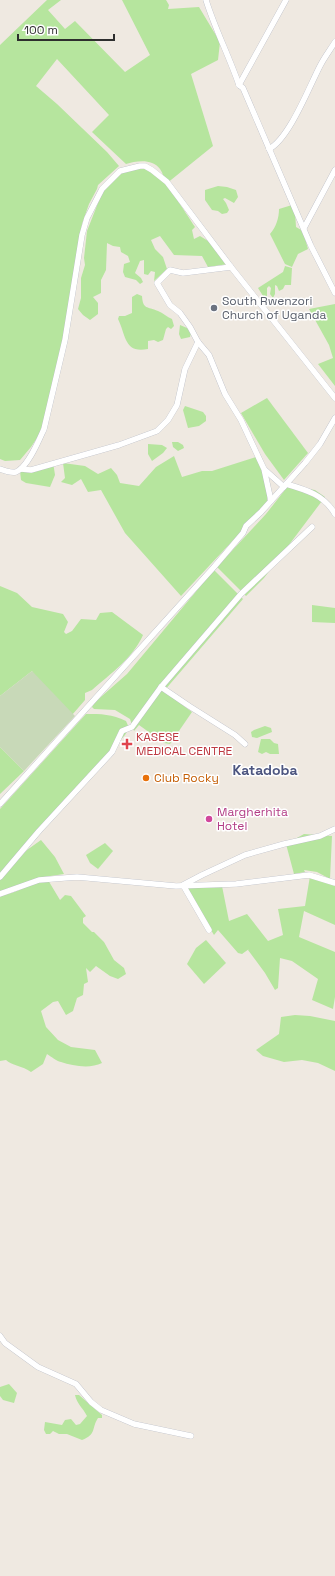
<svg xmlns="http://www.w3.org/2000/svg" width="335" height="1576" font-family="'Space Grotesk',sans-serif">
<style>
.green{fill:#b6e59e}
.cemetery{fill:#c8d9b8}
.lines{fill:none;stroke-linecap:round;stroke-linejoin:round}
.street-casing{stroke:#b4b7c1;stroke-width:6}
.street{stroke:#fff;stroke-width:5.5}
.worship-dot{fill:#6b7280;stroke:#fff;stroke-width:1.5}
.health-dot{fill:#e0444e;stroke:#fff;stroke-width:1.5}
.food-dot{fill:#e8710a;stroke:#fff;stroke-width:1.5}
.hotel-dot{fill:#d1479c;stroke:#fff;stroke-width:1.5}
.labels{text-anchor:middle;stroke-width:3;stroke-linejoin:round;paint-order:stroke}
.worship-label{font-size:12px;fill:#5b616d;stroke:#fff;text-anchor:start}
.health-label{font-size:12px;fill:#be3a42;stroke:#fff;text-anchor:start}
.food-label{font-size:12px;fill:#c56008;stroke:#fff;text-anchor:start}
.hotel-label{font-size:12px;fill:#b23c85;stroke:#fff;text-anchor:start}
.quarter-label{font-size:14px;font-weight:bold;fill:#4d5680;stroke:#fff}
</style>
<rect width="100%" height="100%" fill="#efe9e1"/>
<!-- green -->
<g class="green">
<path d="M47 0H61L48 10 65 29 75 21 125 72 150 55 122 0H166L169 5 168 9 199 7 220 42 218 60 191 74 213 146 166 184C164 179 163 173 160 169 152 158 136 161 126 164L92 132 109 115 57 59 36 86 57 104 107 152 119 166 98 185 97 189 89 204 82 224 67 328 47 415 39 435 31 447 20 460 5 461 0 459V45Z"/>
<path d="M136 168C140 168 146 168 149 169 165 178 185 212 195 227L192 230 194 239 200 236 208 241 228 264 208 267 202 256 174 255 160 236 151 240 155 249 163 257 167 269 154 281 155 272 151 271 148 275 144 274V260L140 261 135 273 141 278 143 282 140 284 136 280 125 277 123 272 124 264 130 262 128 256 121 252 120 247 113 246 107 243 106 270 101 280V293L93 297 98 303V314L90 320 83 315 78 309 81 298V278L85 265 84 258 87 231 98 203 105 188 117 177 125 171Z"/>
<path d="M218 186 227 187 236 190 238 197 234 203 225 198 223 199 226 203 229 210 227 213 222 214 218 211 212 210 205 200V190Z"/>
<path d="M292 205 295 211 296 227 303 231 308 249 298 254 292 267 285 264 270 234C276 227 279 218 279 209Z"/>
<path d="M285 266 292 268 291 285H285L283 289 279 291 277 286 275 285V294L273 298 270 294 271 288 269 286 267 288V297L265 299 258 288 283 272Z"/>
<path d="M137 294 142 296C143 310 147 306 158 311 163 313 167 317 172 319L174 326 171 329 168 327 166 329 163 340 158 342 154 340 148 341V349C124 354 126 335 118 319L119 316H125L132 313V297Z"/>
<path d="M335 304V386L318 364 333 358 329 345 309 309Z"/>
<path d="M180 325 187 328 191 333 190 337 181 339 179 334Z"/>
<path d="M267 398 308 453 284 480 265 454 241 413Z"/>
<path d="M185 406 203 412 206 416V421L199 426 188 428 183 410Z"/>
<path d="M172 442H178L183 445 184 448 178 451 173 447Z"/>
<path d="M148 444 162 445 167 448 163 453 152 461 148 454Z"/>
<path d="M174 456 182 477 202 471H212L259 456 267 489V504L181 596 125 533 101 490 88 492 81 479 72 485 61 482 65 478 63 463 85 466 98 474 111 468 117 475 120 483 139 486 156 467Z"/>
<path d="M53 462 55 475 50 487 26 483 21 480 20 471Z"/>
<path d="M288 486 315 490 325 497 264 578 246 596 217 567 266 514Z"/>
<path d="M214 570 243 599 164 691 192 712 170 744 164 743 139 725 134 731 130 719 115 710 94 709 92 707 94 703 127 674Z"/>
<path d="M0 586 17 593 32 607 63 614 68 622 64 632 66 634 72 631 81 619 96 620 100 613 112 612 143 635C133 658 110 674 92 690L85 693V700L59 730 32 671 0 696Z"/>
<path d="M312 605 335 608V623L312 622Z"/>
<path d="M86 714C101 714 112 714 126 721L129 728 125 735 0 874V809Z"/>
<path d="M265 726 271 728 272 732 257 738 252 737 251 732 254 730Z"/>
<path d="M261 739H270L274 743 278 744 279 754H270L266 752 262 754 258 752Z"/>
<path d="M0 747 24 771 0 794Z"/>
<path d="M304 834 332 836 330 879 317 872 304 870 305 872 294 874 286 844Z"/>
<path d="M41 840 55 857 64 874 37 878 0 892V880L27 850Z"/>
<path d="M105 843 113 851 98 869 90 863 86 855Z"/>
<path d="M310 876 335 885V925L304 911 299 937 335 952V997L333 1009 312 1000 318 979 292 961 280 958 278 988 275 990 265 973 248 950 249 949 242 954 238 953 218 930 214 935 185 887 222 886 229 921 247 914 268 941 283 935 278 909 305 906Z"/>
<path d="M48 880 60 900 65 895 71 896 86 916 83 918V923L92 932H94L104 942 114 960 124 968 126 974 118 979 110 976 96 966 90 972 86 968 88 982 84 984 83 995 77 998 73 1011 66 1015 58 1001 53 1002 41 1011 46 1027 58 1040 71 1047 95 1050 102 1063C90 1069 73 1066 61 1062 56 1061 52 1057 47 1054L43 1064 31 1072C23 1066 11 1065 6 1060L0 1061V896C17 893 31 883 48 880Z"/>
<path d="M206 940 226 963 204 984 187 964 196 948Z"/>
<path d="M295 1015 310 1016 335 1021V1071L318 1063 302 1060 284 1062 263 1056 256 1050 279 1034 281 1017Z"/>
<path d="M9 1384 17 1393 14 1403 3 1400 0 1396V1387Z"/>
<path d="M75 1395H79L102 1415V1418H98C91 1429 97 1434 82 1440L67 1434H59L53 1431 50 1434H46L44 1430 45 1422 62 1425 65 1420 71 1419 76 1425 80 1424 87 1416C83 1408 77 1404 75 1395Z"/>
</g>
<!-- cemetery -->
<path class="cemetery" d="M32 671 75 716 24 771 0 747V696Z"/>
<g class="lines">
<defs>
<g id="street">
<path d="M206 0C215 29 229 56 239 85L243 88 311 246 335 293"/>
<path d="M239 85 286 0"/>
<path d="M269 149C289 139 309 87 320 66 324 58 330 50 335 42"/>
<path d="M304 228 335 170"/>
<path d="M231 267 183 273 170 270 157 283 170 305 180 313 190 327 198 342 209 355 225 394 241 420 264 469 271 501"/>
<path d="M0 469C5 471 11 473 16 472 28 467 39 440 44 429L65 340 82 235 87 218 102 189 120 171 140 166H145L152 170 167 182 231 267 335 398"/>
<path d="M21 469 31 470 119 445 157 431 168 420 177 405 185 369 198 342"/>
<path d="M265 470 284 487"/>
<path d="M286 484C307 490 324 495 335 514"/>
<path d="M161 687 189 706 235 735 245 744"/>
<path d="M0 804 214 567 243 533 246 526 261 512 305 463 320 444 335 418"/>
<path d="M0 877 39 831 112 752 122 731 132 727 161 687 241 594 312 527"/>
<path d="M0 894 39 880 77 877 176 886 236 884 309 875 335 883"/>
<path d="M209 930 183 885 202 875 245 855 284 844 320 836 335 829"/>
<path d="M0 1336 5 1343 38 1367 76 1384 91 1402 101 1410 134 1424 191 1436"/>
</g>
</defs>
<!-- street casing -->
<use href="#street" class="street-casing"/>
<!-- street -->
<use href="#street" class="street"/>
</g>
<!-- markers -->
<circle class="worship-dot" cx="214" cy="308" r="4"/>
<path class="health-dot" d="M125 738h4v4h4v4h-4v4h-4v-4h-4v-4h4z"/>
<circle class="food-dot" cx="146" cy="778" r="4"/>
<circle class="hotel-dot" cx="209" cy="819" r="4"/>
<g class="labels">
<!-- worship labels -->
<g class="worship-label">
<text x="222" y="305">South Rwenzori<tspan x="222" dy="14">Church of Uganda</tspan></text>
</g>
<!-- health labels -->
<g class="health-label">
<text x="136" y="741">KASESE<tspan x="136" dy="14">MEDICAL CENTRE</tspan></text>
</g>
<!-- food labels -->
<g class="food-label">
<text x="154" y="782">Club Rocky</text>
</g>
<!-- hotel labels -->
<g class="hotel-label">
<text x="217" y="816">Margherhita<tspan x="217" dy="14">Hotel</tspan></text>
</g>
<!-- quarter labels -->
<g class="quarter-label">
<text x="265" y="775">Katadoba</text>
</g>
</g>
<!-- scale -->
<path d="M18 34v6h96v-6" fill="none" stroke="#2e2e2e" stroke-width="2"/>
<text x="24" y="34" font-size="12" fill="#2e2e2e" stroke="#ffffff" stroke-width="3" paint-order="stroke">100 m</text>
</svg>
